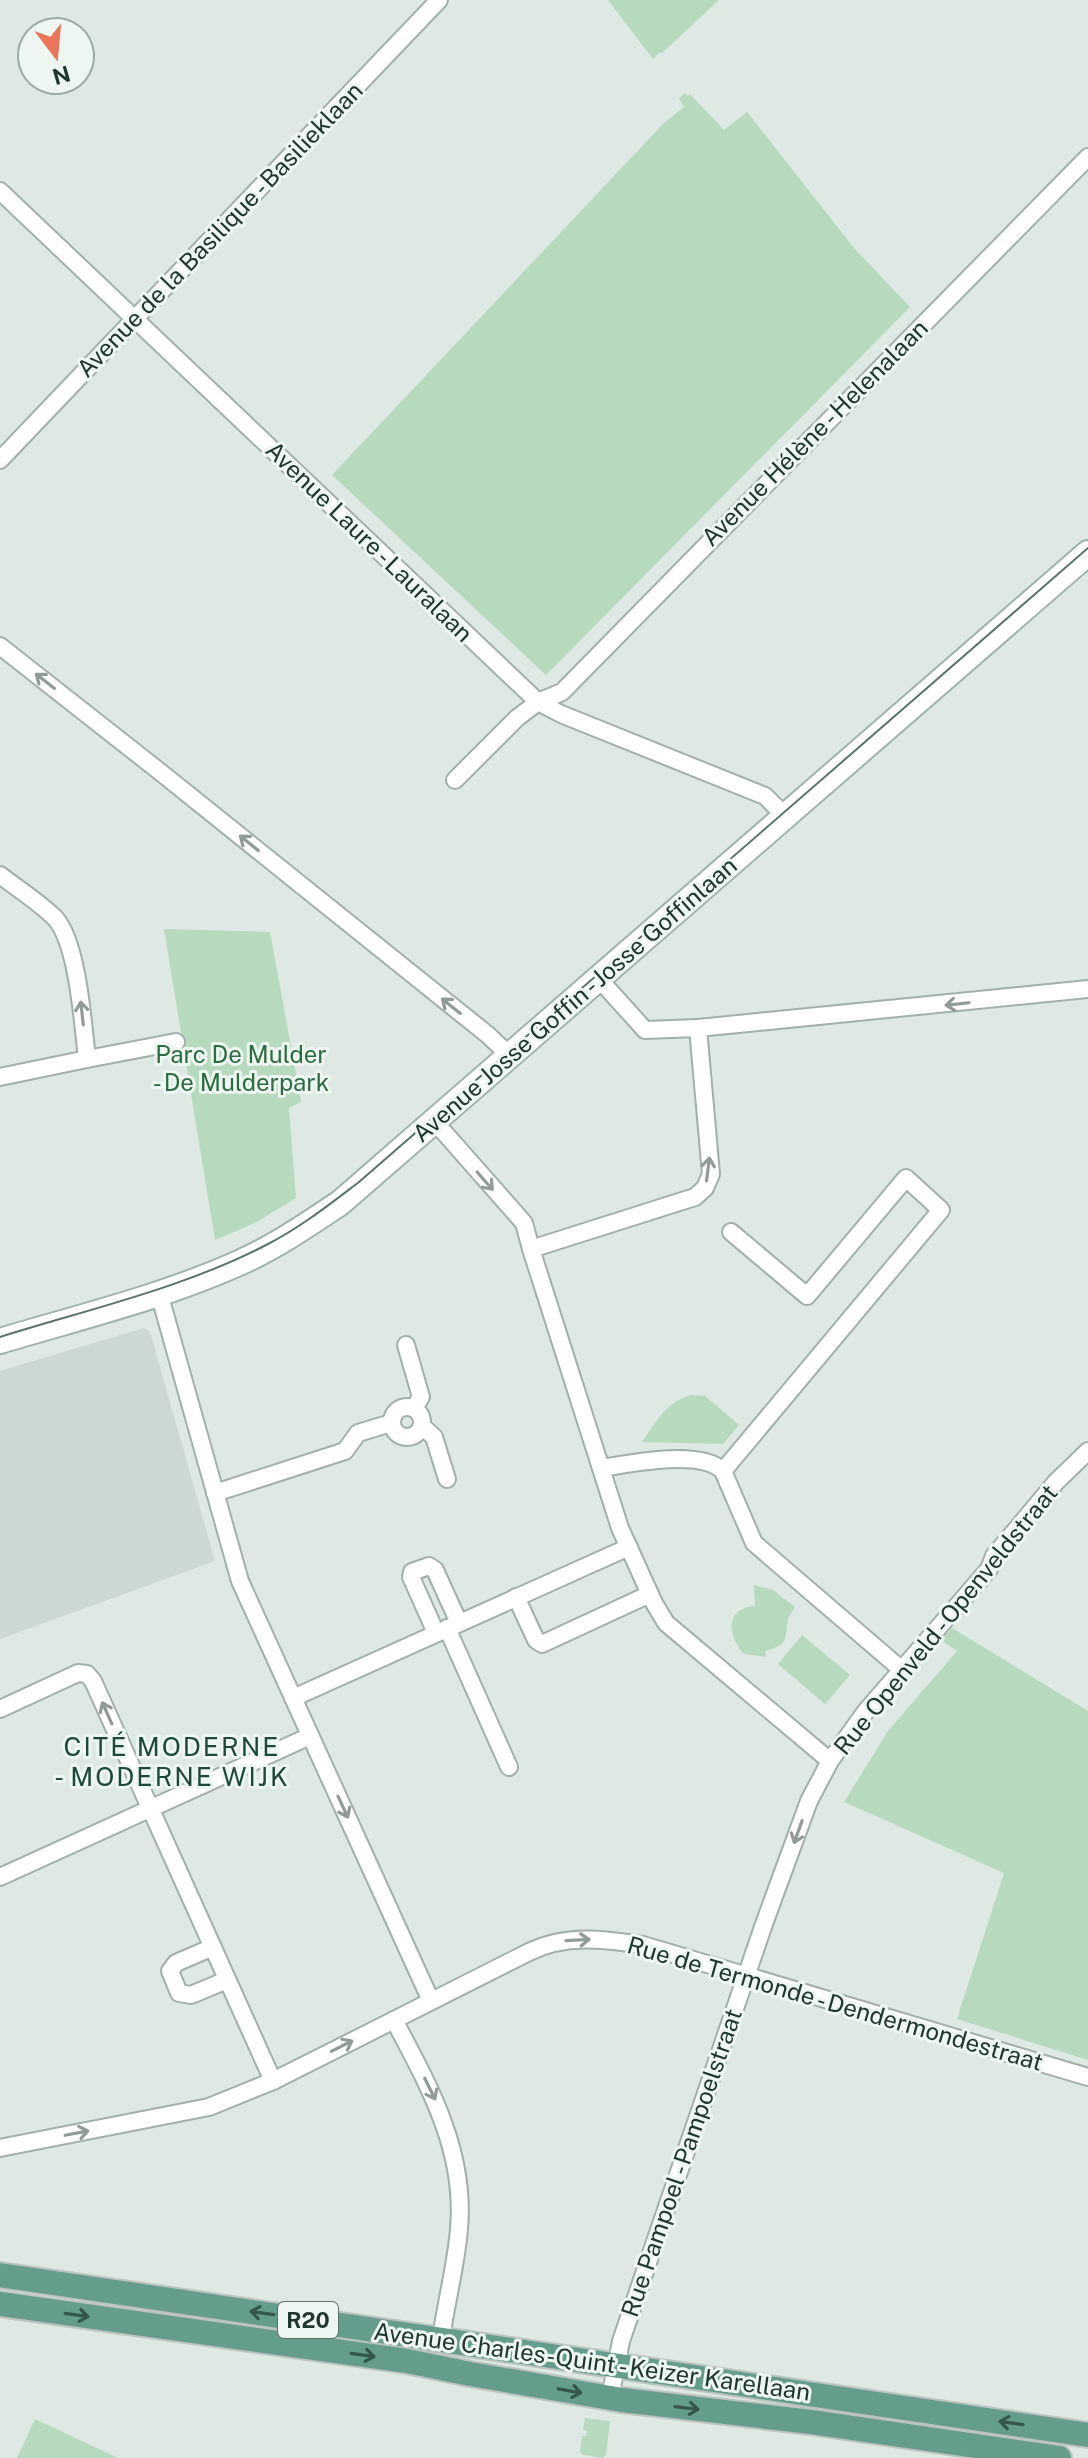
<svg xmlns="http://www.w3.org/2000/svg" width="1088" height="2458" font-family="'Public Sans',sans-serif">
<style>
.built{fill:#ccd8d2}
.green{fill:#b7d9be}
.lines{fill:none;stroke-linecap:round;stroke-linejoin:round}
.minor-casing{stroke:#a1b0aa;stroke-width:20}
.secondary-casing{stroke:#9eb4aa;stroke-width:28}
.primary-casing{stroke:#bcc3c1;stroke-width:28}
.minor{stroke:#fff;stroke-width:16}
.secondary{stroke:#fff;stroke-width:24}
.primary{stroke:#649d8b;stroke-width:24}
.tram{stroke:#5a736b;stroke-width:2}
.oneway{stroke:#909b98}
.oneway2{stroke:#34564b}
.labels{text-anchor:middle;stroke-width:6;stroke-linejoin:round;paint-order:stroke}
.shield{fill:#eef6f1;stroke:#5e706a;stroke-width:2}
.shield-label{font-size:22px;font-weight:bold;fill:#203730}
.street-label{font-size:24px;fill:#203730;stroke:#eef6f1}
.park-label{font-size:24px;fill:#2c6c41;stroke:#eef6f1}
.neighbourhood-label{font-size:26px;letter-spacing:2px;fill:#1d483b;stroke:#eef6f1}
</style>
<rect width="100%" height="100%" fill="#dee9e3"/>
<!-- built -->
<path class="built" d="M144 1328 150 1332 215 1561 0 1639V1371Z"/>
<!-- green -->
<g class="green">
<path d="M608 0H719L662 53 660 52 653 59Z"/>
<path d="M685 93 688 96 690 94 724 130 747 112 854 248 910 307 546 675 332 475 663 124 684 107 679 98Z"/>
<path d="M164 929 270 932 301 1102 289 1108 296 1198 255 1223 215 1240Z"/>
<path d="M691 1395 705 1396 739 1425 723 1444 642 1442C656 1422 666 1402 691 1395Z"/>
<path d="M754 1585 773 1590 795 1607C794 1609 788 1618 788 1620 784 1640 790 1644 765 1651L766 1657 744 1654C727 1636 725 1608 755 1606Z"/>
<path d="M952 1628 1088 1711V2060L957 2019 1004 1873 844 1802 888 1731 957 1651 941 1640Z"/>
<path d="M802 1635 850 1675 825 1704 778 1664Z"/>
<path d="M585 2418 610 2421 606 2455 603 2458 583 2455 580 2452 582 2436H586L587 2431 583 2430Z"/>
<path d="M35 2419 118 2458H17Z"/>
</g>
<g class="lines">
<defs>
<g id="minor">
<path d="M0 191 538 702 561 714 765 796 786 817"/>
<path d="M0 460 439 0"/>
<path d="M0 646 159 771 488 1035 510 1056"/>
<path d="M455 780 517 718 538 702 562 692 1088 157"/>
<path d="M0 875C18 889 39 902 55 918 78 943 83 1025 87 1059L0 1077"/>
<path d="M599 979 645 1030 698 1028 1088 989"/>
<path d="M87 1059 176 1042"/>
<path d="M435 1122 524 1223 531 1249 695 1197 705 1188 711 1174 698 1028"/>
<path d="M531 1249 620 1528 654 1603 666 1623 830 1761"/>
<path d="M159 1293 240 1581 431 2001"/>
<path d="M406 1345 421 1397 414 1408"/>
<circle cx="407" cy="1422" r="15"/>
<path d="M422 1426 434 1437 447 1479"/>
<path d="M601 1468C631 1463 701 1449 723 1471L754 1543 902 1670"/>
<path d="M723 1471 941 1210 906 1178 807 1296 731 1232"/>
<path d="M215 1493 345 1451 358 1433 391 1423"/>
<path d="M516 1597 536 1640 542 1644 650 1594"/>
<path d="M447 1628 509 1767"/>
<path d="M436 1633 411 1577 412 1572 429 1566 435 1570 459 1623"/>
<path d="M293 1698 629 1547"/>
<path d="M0 1709 78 1673 87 1674 93 1681 273 2081"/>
<path d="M0 1877 310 1736"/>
<path d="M213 1947 176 1963 170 1971 179 1993 191 1995 227 1980"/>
<path d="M394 2020C429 2086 466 2151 459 2229 456 2266 446 2302 441 2339"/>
<path d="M0 2148 209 2107 273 2081 529 1952C566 1934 603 1939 643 1945L1088 2077"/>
<path d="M610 2398 621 2341 764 1924 809 1801 830 1761 866 1711 989 1569 994 1556 1056 1482 1088 1451"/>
</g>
<path id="secondary" d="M0 1341C80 1317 163 1297 239 1263 275 1247 307 1225 340 1203L1088 553"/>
<g id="primary">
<path d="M0 2275 1088 2435"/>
<path d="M0 2304 407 2361 470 2374 622 2400 811 2422 1059 2458"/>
</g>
</defs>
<!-- minor casing -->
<use href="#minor" class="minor-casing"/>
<!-- secondary casing -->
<use href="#secondary" class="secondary-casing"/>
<!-- primary casing -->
<use href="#primary" class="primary-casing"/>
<!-- minor -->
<use href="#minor" class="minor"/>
<!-- secondary -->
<use href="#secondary" class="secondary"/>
<!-- primary -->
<use href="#primary" class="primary"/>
<!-- tram -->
<path class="tram" d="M0 1337C89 1309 184 1288 268 1244 301 1227 330 1204 359 1182L1088 548"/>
</g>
<!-- one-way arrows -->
<defs><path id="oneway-shaft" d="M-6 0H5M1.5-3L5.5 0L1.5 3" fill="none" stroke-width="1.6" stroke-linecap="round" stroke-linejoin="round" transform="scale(2)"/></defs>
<g class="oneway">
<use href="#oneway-shaft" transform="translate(45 681) rotate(-142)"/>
<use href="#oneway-shaft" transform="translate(249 843) rotate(-141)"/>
<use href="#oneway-shaft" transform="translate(957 1004) rotate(174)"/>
<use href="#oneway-shaft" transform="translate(451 1006) rotate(-141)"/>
<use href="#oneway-shaft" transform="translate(82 1013) rotate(-96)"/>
<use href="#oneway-shaft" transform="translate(708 1169) rotate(-83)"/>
<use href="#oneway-shaft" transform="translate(485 1181) rotate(49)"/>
<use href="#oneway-shaft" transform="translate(107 1713) rotate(-114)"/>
<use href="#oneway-shaft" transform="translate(343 1807) rotate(65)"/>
<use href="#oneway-shaft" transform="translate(798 1832) rotate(110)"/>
<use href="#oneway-shaft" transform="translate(578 1940) rotate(-3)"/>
<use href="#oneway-shaft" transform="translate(342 2046) rotate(-27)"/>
<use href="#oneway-shaft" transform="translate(430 2089) rotate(64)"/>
<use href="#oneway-shaft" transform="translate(77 2133) rotate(-11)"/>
</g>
<g class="oneway2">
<use href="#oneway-shaft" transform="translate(262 2313) rotate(-172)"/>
<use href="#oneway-shaft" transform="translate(77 2315) rotate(8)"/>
<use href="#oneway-shaft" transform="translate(363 2355) rotate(8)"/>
<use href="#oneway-shaft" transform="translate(570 2391) rotate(10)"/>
<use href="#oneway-shaft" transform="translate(687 2408) rotate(7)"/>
<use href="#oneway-shaft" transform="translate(1011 2423) rotate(-172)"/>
</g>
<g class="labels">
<!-- shield labels -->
<rect class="shield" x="278" y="2302" width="60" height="36" rx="6"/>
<g class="shield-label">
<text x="308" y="2328">R20</text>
</g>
<!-- street labels -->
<g class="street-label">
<text transform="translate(220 230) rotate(-46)" y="8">Avenue de la Basilique - Basilieklaan</text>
<text transform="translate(815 433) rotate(-45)" y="8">Avenue Hélène - Helenalaan</text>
<text transform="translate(369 542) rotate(44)" y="8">Avenue Laure - Lauralaan</text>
<text transform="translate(575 1000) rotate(-41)" y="8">Avenue Josse Goffin - Josse Goffinlaan</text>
<text transform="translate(946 1620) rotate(-51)" y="8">Rue Openveld - Openveldstraat</text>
<text transform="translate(835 2004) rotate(16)" y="8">Rue de Termonde - Dendermondestraat</text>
<text transform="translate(682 2163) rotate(-71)" y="8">Rue Pampoel - Pampoelstraat</text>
<text transform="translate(592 2362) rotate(8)" y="8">Avenue Charles-Quint - Keizer Karellaan</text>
</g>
<!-- park labels -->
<g class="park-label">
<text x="241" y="1063">Parc De Mulder<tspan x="241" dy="28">- De Mulderpark</tspan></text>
</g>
<!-- neighbourhood labels -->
<g class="neighbourhood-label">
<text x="172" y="1756">CITÉ MODERNE<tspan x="172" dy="30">- MODERNE WIJK</tspan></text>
</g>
</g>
<!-- north arrow -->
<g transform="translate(56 56) rotate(164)"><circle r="38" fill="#eef6f1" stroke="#9caaa4" stroke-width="2"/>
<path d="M0-6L14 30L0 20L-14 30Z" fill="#eb7559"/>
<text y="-12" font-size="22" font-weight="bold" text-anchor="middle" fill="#203730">N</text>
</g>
</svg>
